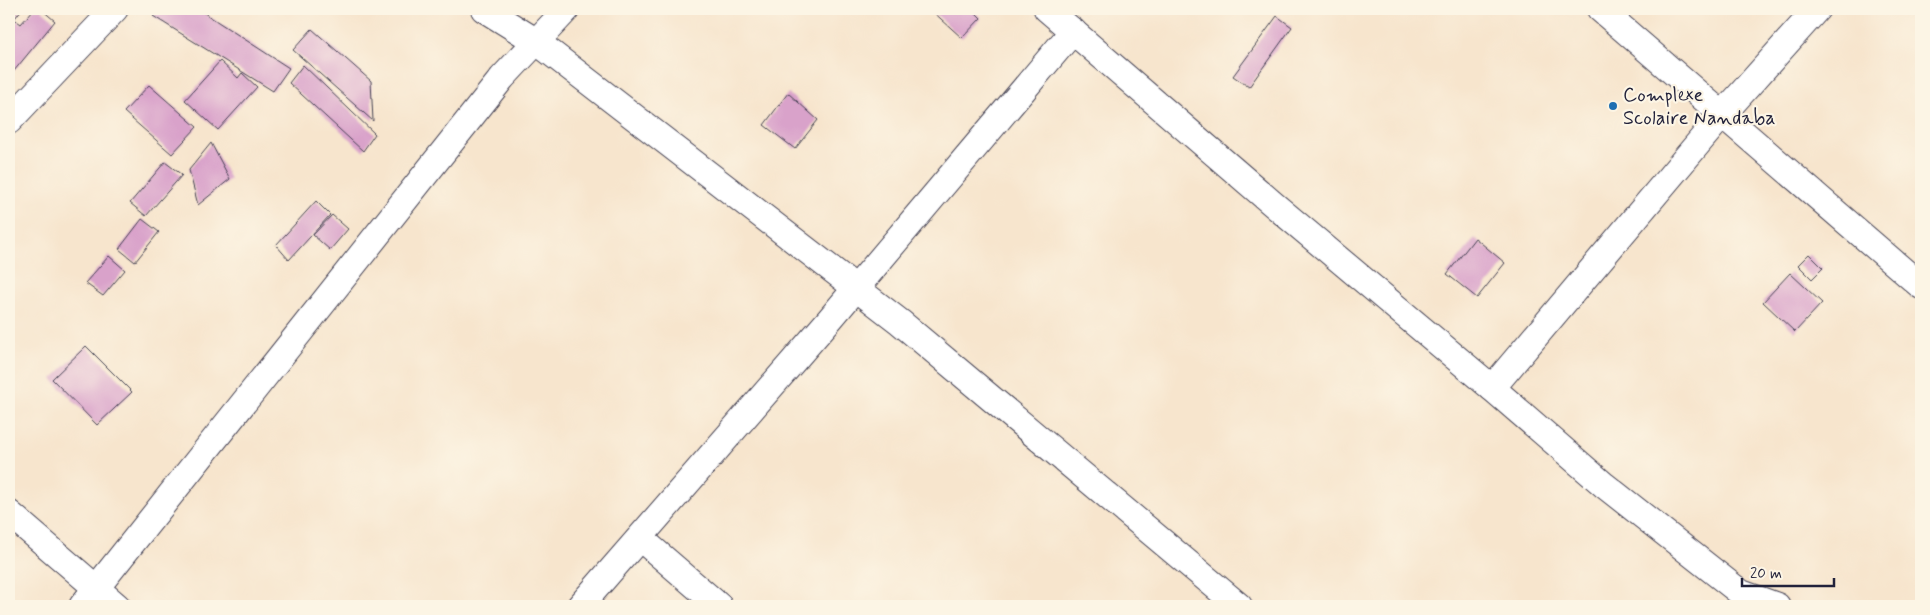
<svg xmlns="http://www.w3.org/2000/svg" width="1930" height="615" font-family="Mynerve,sans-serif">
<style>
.building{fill:#d9a2ca}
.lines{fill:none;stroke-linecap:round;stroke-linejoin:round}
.street-casing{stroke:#423f51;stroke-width:28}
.street{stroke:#fff;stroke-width:26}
.poi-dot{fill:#1f6fb2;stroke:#fcf5e5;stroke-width:2}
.labels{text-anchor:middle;stroke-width:4.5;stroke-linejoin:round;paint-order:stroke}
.poi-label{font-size:20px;fill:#22223b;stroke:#fcf5e5;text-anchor:start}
</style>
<rect width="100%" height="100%" fill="#fcf5e5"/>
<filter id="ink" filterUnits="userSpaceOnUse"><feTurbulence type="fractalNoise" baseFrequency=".02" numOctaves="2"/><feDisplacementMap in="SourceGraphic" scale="10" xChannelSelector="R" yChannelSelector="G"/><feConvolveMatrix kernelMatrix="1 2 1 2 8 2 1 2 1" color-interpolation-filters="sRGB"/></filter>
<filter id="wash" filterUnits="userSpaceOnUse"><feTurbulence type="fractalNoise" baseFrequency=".0096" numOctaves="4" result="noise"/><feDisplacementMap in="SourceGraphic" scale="20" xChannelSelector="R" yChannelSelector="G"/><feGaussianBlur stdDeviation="1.12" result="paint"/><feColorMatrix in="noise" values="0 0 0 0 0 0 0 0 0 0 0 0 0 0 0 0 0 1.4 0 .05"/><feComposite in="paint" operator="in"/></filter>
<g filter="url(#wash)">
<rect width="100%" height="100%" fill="#f7e5cd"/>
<g id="blocks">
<!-- building -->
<g class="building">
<path d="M9 9H22L15 18 9 12Z"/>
<path d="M34 9H41L55 21 9 77V22L13 18 21 24Z"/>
<path d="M158 9H198L289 68 273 91 153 16Z"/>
<path d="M930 9H972L981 18 962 38Z"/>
<path d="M1277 16 1292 27 1249 87 1233 76Z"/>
<path d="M312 29 371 81 373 121 293 50Z"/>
<path d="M220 61 238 78 242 73 257 87 218 130 185 100Z"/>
<path d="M303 65 375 134 363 151 289 83Z"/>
<path d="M149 85 197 127 172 154 124 112Z"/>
<path d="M788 93 818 120 795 149 764 125Z"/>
<path d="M211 143 230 179 198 205 189 170Z"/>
<path d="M165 162 182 175 146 216 130 203Z"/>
<path d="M316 201 330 215 289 260 276 245Z"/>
<path d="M332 215 348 229 330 250 313 235Z"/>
<path d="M142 219 159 232 135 262 119 249Z"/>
<path d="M1475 238 1505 263 1477 298 1447 274Z"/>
<path d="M1809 254 1823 268 1812 279 1798 265Z"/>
<path d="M109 256 125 270 103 296 85 283Z"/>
<path d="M1790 273 1822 303 1795 332 1763 302Z"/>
<path d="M86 346 132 392 97 425 52 379Z"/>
</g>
</g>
</g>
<g filter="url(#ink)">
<use href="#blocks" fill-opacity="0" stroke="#423f51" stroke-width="1"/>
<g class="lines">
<defs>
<g id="street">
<path d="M484 9 537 42 900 322 1239 606"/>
<path d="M1047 9 1273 204 1492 388 1604 485 1741 593 1777 606"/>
<path d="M1600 9 1921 286"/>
<path d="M9 121 115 9"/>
<path d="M1492 388 1722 115 1817 9"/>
<path d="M9 513 117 606"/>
<path d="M640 538 719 606"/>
<path d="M82 606 502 78 567 9"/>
<path d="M580 606 830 319 1073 31"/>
</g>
</defs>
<!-- street casing -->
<use href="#street" class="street-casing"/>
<!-- street -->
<use href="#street" class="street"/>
</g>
</g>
<!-- markers -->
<circle class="poi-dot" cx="1613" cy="106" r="5"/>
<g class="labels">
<!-- poi labels -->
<g class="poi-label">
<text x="1623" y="101">Complexe<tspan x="1623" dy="23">Scolaire Nandaba</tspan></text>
</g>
</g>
<!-- margin -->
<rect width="1930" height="615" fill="none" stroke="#fcf5e5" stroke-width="30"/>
<!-- scale -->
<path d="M1742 578v8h92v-8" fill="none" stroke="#22223b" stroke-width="2.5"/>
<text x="1750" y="578" font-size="15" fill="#22223b" stroke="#fcf5e5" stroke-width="4" paint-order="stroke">20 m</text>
</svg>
